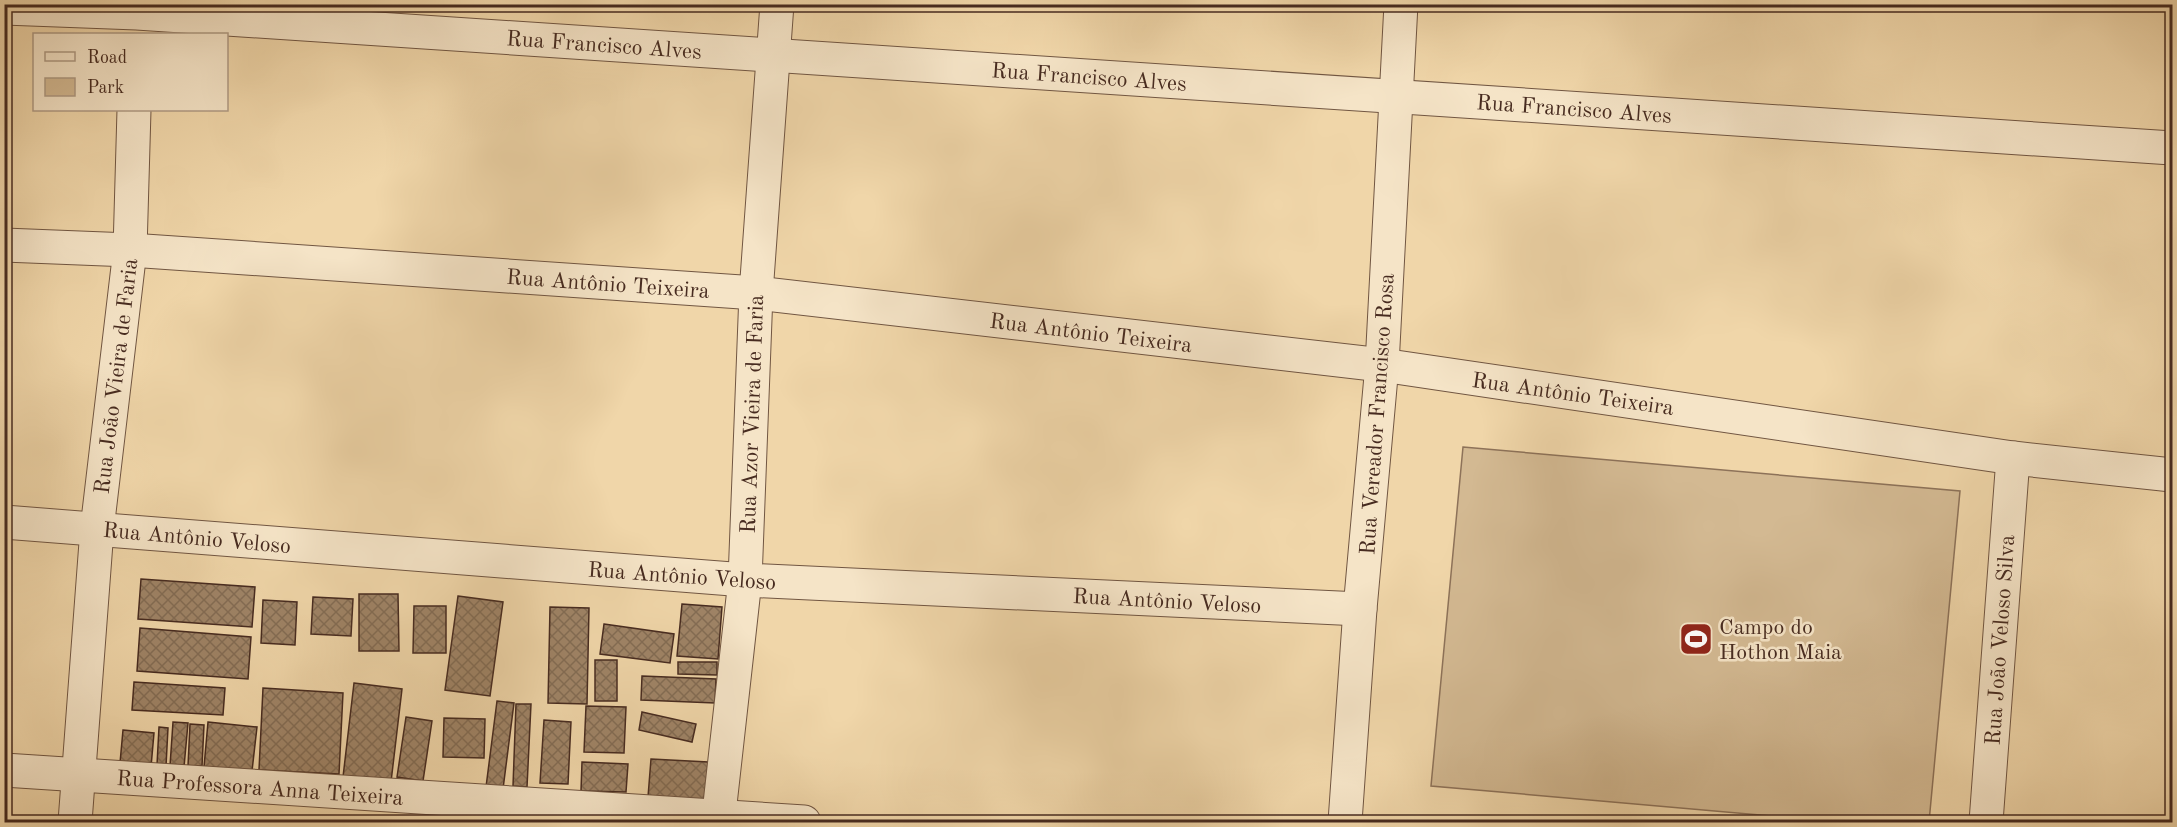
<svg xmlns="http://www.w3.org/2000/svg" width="2177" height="827" font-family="'Old Standard TT',serif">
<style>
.green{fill:#d3b992;stroke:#8d7259;stroke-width:1.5}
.building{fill:url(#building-cross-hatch);stroke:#472b20;stroke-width:1.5}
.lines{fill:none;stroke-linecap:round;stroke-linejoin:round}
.minor-casing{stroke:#715642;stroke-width:35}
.minor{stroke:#f5e4c7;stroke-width:33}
.labels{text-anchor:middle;stroke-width:5;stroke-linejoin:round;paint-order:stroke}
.street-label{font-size:22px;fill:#472b20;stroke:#f5e4c7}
.poi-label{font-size:22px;fill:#472b20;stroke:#f5e4c7;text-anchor:start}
</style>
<defs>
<pattern id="building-cross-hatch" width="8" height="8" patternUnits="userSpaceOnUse" patternTransform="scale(1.5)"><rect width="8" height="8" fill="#9f8467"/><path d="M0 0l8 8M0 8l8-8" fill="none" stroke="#836c54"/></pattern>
</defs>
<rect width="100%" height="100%" fill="#f0d6a9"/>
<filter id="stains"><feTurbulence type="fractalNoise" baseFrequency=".00333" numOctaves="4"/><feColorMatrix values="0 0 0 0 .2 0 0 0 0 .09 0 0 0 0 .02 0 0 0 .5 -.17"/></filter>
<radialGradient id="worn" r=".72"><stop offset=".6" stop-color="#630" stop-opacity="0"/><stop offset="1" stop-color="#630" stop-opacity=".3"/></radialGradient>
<!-- green -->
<path class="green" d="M1463 447 1960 491 1929 822H1841L1431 786Z"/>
<!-- building -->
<g class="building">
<path d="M141 579 255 587 252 627 138 619Z"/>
<path d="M359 594H398L399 651H359Z"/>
<path d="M458 596 503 602 490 696 445 690Z"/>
<path d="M313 597 353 599 351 636 311 634Z"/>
<path d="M263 600 297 602 295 645 261 643Z"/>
<path d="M682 604 722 607 718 659 677 656Z"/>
<path d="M414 606H446V653H413Z"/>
<path d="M550 607 589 608 587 704 548 703Z"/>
<path d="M604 624 674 634 670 663 600 654Z"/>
<path d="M140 628 251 637 248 679 137 671Z"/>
<rect x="595" y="660" width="22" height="41"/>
<path d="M678 662H717V675L678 674Z"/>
<path d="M642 676 716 679 715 703 641 700Z"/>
<path d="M134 682 225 688 223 715 132 710Z"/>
<path d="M354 683 402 689 391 782 343 777Z"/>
<path d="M263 688 343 693 339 774 259 770Z"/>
<path d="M497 701 514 703 503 789 486 787Z"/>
<path d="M516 704H531L527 787 513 786Z"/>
<path d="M586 706 626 707 624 753 584 752Z"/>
<path d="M642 712 696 724 692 742 639 730Z"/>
<path d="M406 717 432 721 423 781 397 777Z"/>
<path d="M444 718 485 719 484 758 443 757Z"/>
<path d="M544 720 571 722 568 784 540 783Z"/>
<path d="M173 722 188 723 184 767 170 766Z"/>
<path d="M208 722 257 727 252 771 204 767Z"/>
<path d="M190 724 204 725 202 766H188Z"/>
<path d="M159 727 168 728 166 766 157 765Z"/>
<path d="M123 730 154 733 151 767 120 763Z"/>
<path d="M651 759 708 762 706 800 648 797Z"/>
<path d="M582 762 628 764 626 792 581 791Z"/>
</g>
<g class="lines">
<defs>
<g id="minor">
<path d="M4 8 137 13 2172 148"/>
<path d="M4 245 130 250 756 293 1382 365 2013 458 2172 475"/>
<path d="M4 522 745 580 1360 609"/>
<path d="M4 770 804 822"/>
<path d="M75 822 97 529 130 250 134 110"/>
<path d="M718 822 745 580 756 293 777 4"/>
<path d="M1345 822 1360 609 1382 365 1401 4"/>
<path d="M1986 822 2013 458"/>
</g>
</defs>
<!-- minor casing -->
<use href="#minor" class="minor-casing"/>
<!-- minor -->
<use href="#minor" class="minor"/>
</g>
<!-- icons -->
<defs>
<symbol id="stadium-square" viewBox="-11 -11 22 22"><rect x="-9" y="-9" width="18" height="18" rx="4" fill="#8f2418" stroke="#f5e4c7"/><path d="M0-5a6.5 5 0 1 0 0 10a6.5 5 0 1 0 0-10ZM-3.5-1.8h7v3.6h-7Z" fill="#fff"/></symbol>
</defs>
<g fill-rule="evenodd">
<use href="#stadium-square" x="1677" y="620" width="38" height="38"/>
</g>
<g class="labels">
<!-- street labels -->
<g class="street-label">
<text transform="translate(604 44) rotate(4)" y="8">Rua Francisco Alves</text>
<text transform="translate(1089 76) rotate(4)" y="8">Rua Francisco Alves</text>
<text transform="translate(1574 108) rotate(4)" y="8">Rua Francisco Alves</text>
<text transform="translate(608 283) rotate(4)" y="8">Rua Antônio Teixeira</text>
<text transform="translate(1091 332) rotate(7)" y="8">Rua Antônio Teixeira</text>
<text transform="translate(115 376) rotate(-83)" y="8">Rua João Vieira de Faria</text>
<text transform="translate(1573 393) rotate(8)" y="8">Rua Antônio Teixeira</text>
<text transform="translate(751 414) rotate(-88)" y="8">Rua Azor Vieira de Faria</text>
<text transform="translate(1376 414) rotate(-86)" y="8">Rua Vereador Francisco Rosa</text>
<text transform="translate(197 537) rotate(5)" y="8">Rua Antônio Veloso</text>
<text transform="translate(682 575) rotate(4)" y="8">Rua Antônio Veloso</text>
<text transform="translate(1167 600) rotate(3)" y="8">Rua Antônio Veloso</text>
<text transform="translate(1999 640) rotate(-86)" y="8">Rua João Veloso Silva</text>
<text transform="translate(260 787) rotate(4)" y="8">Rua Professora Anna Teixeira</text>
</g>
<!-- poi labels -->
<g class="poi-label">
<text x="1719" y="634">Campo do<tspan x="1719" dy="25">Hothon Maia</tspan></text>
</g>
</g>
<!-- margin -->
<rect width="2177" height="827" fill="none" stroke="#f0d6a9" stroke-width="24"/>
<rect x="6" y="6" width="2165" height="815" fill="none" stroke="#472b20" stroke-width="3"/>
<rect x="12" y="12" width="2153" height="803" fill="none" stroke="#472b20" stroke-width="1.5"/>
<!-- legend -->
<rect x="33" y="33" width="195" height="78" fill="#f5e4c7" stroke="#af9a84" stroke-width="1.5"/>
<rect x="45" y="52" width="30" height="9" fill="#f5e4c7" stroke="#af9a84" stroke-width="1.5"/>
<text x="87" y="63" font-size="18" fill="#472b20">Road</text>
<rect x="45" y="78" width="30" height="18" fill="#d3b992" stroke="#af9a84" stroke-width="1.5"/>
<text x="87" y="93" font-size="18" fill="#472b20">Park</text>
<rect width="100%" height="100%" filter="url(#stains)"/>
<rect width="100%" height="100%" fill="url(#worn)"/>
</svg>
